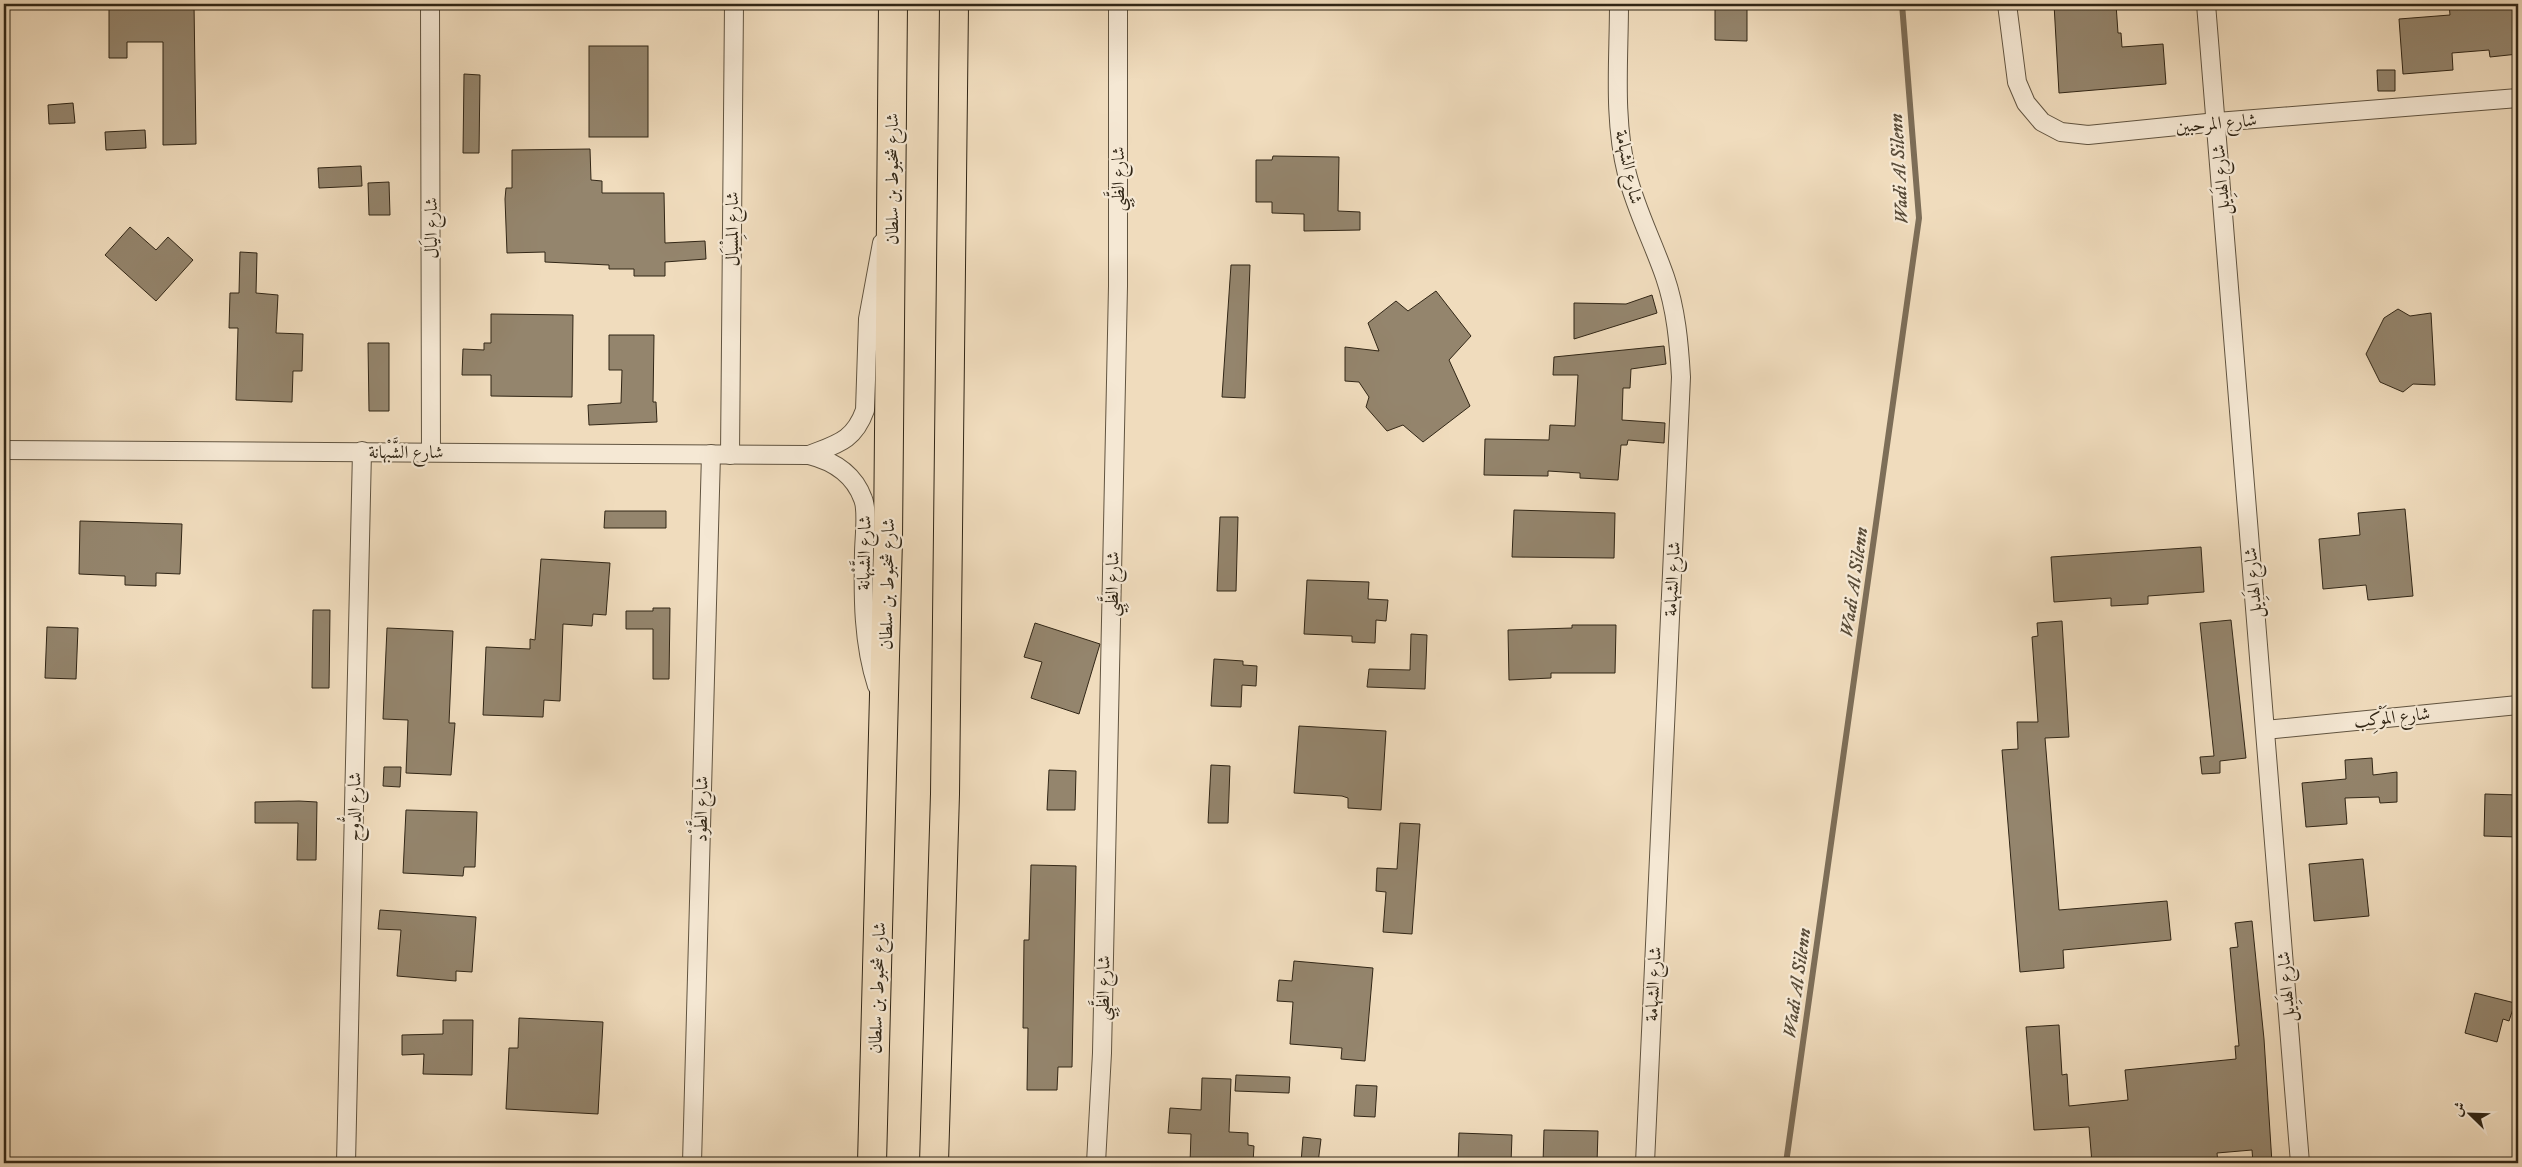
<svg xmlns="http://www.w3.org/2000/svg" width="2522" height="1167" font-family="'IM FELL DW Pica',Amiri,serif">
<style>
.lines{fill:none;stroke-linecap:round;stroke-linejoin:round}
.stream{stroke:#7d6e58;stroke-width:6}
.building{fill:#94856d;stroke:#312616}
.minor-casing{stroke:#615440;stroke-width:20}
.primary-casing{stroke:#312616;stroke-width:30}
.minor{stroke:#f5e8d4;stroke-width:18}
.primary{stroke:#f0dcbd;stroke-width:28}
.labels{text-anchor:middle;stroke-width:4.5;stroke-linejoin:round;paint-order:stroke}
.street-label{font-size:18px;fill:#312616;stroke:#f5e8d4}
.water-label{font-size:19px;font-style:italic;fill:#574a37;stroke:#f5e8d4}
</style>
<rect width="100%" height="100%" fill="#f0dcbd"/>
<filter id="stains"><feTurbulence type="fractalNoise" baseFrequency=".004" numOctaves="4"/><feColorMatrix values="0 0 0 0 .2 0 0 0 0 .09 0 0 0 0 .02 0 0 0 .5 -.17"/></filter>
<radialGradient id="worn" r=".72"><stop offset=".6" stop-color="#630" stop-opacity="0"/><stop offset="1" stop-color="#630" stop-opacity=".3"/></radialGradient>
<g class="lines">
<!-- stream -->
<path class="stream" d="M1786 1163 1919 218 1902 4"/>
</g>
<!-- building -->
<g class="building">
<path d="M109 4H194L196 144 163 145V42H127V58H109Z"/>
<path d="M1715 4H1747V41L1715 40Z"/>
<path d="M2054 4H2116L2118 33H2121L2122 47 2163 44 2166 84 2059 93Z"/>
<path d="M2449 4H2518V54L2490 57 2489 50 2452 53 2453 70 2403 74 2399 19 2450 15Z"/>
<rect x="589" y="46" width="59" height="91"/>
<path d="M2377 70H2395V91H2378Z"/>
<path d="M464 74 480 75 479 153H463Z"/>
<path d="M73 103 75 123 49 124 48 105Z"/>
<path d="M145 130 146 148 106 150 105 132Z"/>
<path d="M590 149 591 180 602 181V193H664L665 243 705 241 706 259 665 262V276H634V269H609V265L545 262V252L507 253 505 199 506 188H512V150Z"/>
<path d="M1273 156 1339 157 1338 211 1360 212V230L1304 231V214L1272 213V202H1256V160H1272Z"/>
<path d="M361 166 362 186 319 188 318 168Z"/>
<path d="M389 182 390 215H369L368 183Z"/>
<path d="M130 227 156 250 168 237 193 260 156 301 105 255Z"/>
<path d="M240 252 257 253 256 293 278 295 276 333 303 334 302 371H293L292 402 236 400 238 328H229L230 293H239Z"/>
<path d="M1231 265H1250L1245 398 1222 397Z"/>
<path d="M1436 291 1471 336 1449 360 1470 406 1423 442 1403 425 1387 431 1366 407 1369 397 1359 382 1345 381V347L1379 351 1368 323 1396 301 1408 311Z"/>
<path d="M1652 295 1657 313 1574 339V303L1626 304Z"/>
<path d="M2398 309 2410 316 2431 313 2435 385 2413 384 2403 392 2380 382 2366 354 2384 318Z"/>
<path d="M491 314 573 315 572 397 491 396V375H462L463 349 484 350V343H491Z"/>
<path d="M609 335H654L653 402H656L657 422 589 425 588 405 621 403 622 370H609Z"/>
<path d="M368 343H389V411H369Z"/>
<path d="M1664 346 1666 364 1631 369 1630 388H1623L1622 420 1665 423 1664 443 1628 440 1627 445H1621L1618 480 1580 478V473L1548 471V476L1484 475 1485 439 1549 440 1550 425 1575 426 1578 375H1553L1554 357Z"/>
<path d="M2405 509 2413 596 2368 600 2366 585 2323 589 2319 539 2360 535 2358 513Z"/>
<path d="M1514 510 1615 513 1614 558 1512 557Z"/>
<path d="M605 511H666V528H604Z"/>
<path d="M1220 517H1238L1236 591H1217Z"/>
<path d="M80 521 182 524 180 574 156 573V586L125 585V576L79 574Z"/>
<path d="M2201 547 2204 592 2148 596V604L2111 606V598L2054 602 2051 557Z"/>
<path d="M541 559 610 563 606 615 593 614 592 626 563 624 560 701 544 700 543 717 483 715 486 647 530 649V639L535 640Z"/>
<path d="M1307 580 1369 582 1368 599 1388 600 1386 621 1376 620 1375 643 1352 642V636L1304 634Z"/>
<path d="M653 608H670L669 679H653V629H626V611H653Z"/>
<path d="M313 610H330L329 688H312Z"/>
<path d="M2231 620 2246 758 2220 761V773L2202 774 2200 757 2214 756 2200 623Z"/>
<path d="M2062 621 2069 737 2045 738 2059 910 2167 901 2171 940 2063 950 2064 968 2020 972 2002 750 2018 749 2017 722H2038L2032 637 2038 636 2037 623Z"/>
<path d="M1035 623 1100 644 1079 714 1031 698 1042 662 1024 657Z"/>
<path d="M1572 625H1616L1615 673H1551V678L1509 680 1508 630 1572 628Z"/>
<path d="M47 627 78 628 76 679 45 678Z"/>
<path d="M387 628 453 631 449 723H455L451 775 406 773 408 720 383 719Z"/>
<path d="M1411 634 1427 635 1425 689 1367 687 1369 669 1410 670Z"/>
<path d="M1214 659 1243 661V665L1257 666 1256 686 1242 685 1241 707 1211 706Z"/>
<path d="M1299 726 1386 731 1381 810 1348 808V798L1342 796 1294 793Z"/>
<path d="M2372 758 2373 775 2397 772V802L2380 803 2379 797 2345 798 2347 824 2306 827 2302 783 2346 779 2345 760Z"/>
<path d="M1211 765 1230 766 1228 823H1208Z"/>
<path d="M384 767H401L400 787 383 786Z"/>
<path d="M1049 770 1076 771 1075 810H1047Z"/>
<path d="M2485 794 2518 795V837L2484 836Z"/>
<path d="M299 801 317 802 316 860H297L298 823H255V802Z"/>
<path d="M406 810 477 812 475 867H464L463 876 403 873Z"/>
<path d="M1400 823 1420 824 1412 934 1383 932 1386 892 1376 891 1377 868 1397 869Z"/>
<path d="M2363 859 2369 916 2314 921 2309 864Z"/>
<path d="M1031 865 1076 866 1072 1067H1058L1057 1090H1027L1028 1028H1023L1024 940H1029Z"/>
<path d="M380 910 476 917 472 972 456 971V981L397 976 401 930 378 929Z"/>
<path d="M2252 921 2264 1039 2272 1163H2253L2252 1150 2217 1153 2218 1163H2092L2089 1127 2034 1130 2026 1027 2059 1025 2062 1075 2067 1074 2069 1106 2128 1100 2125 1070 2236 1059 2235 1046H2239L2230 948 2238 947 2235 923Z"/>
<path d="M1294 961 1373 968 1365 1061 1341 1059 1342 1048 1290 1044 1293 1002 1277 1001 1279 980 1292 981Z"/>
<path d="M2475 993 2515 1003 2509 1021 2503 1019 2497 1042 2465 1033Z"/>
<path d="M519 1018 603 1022 598 1114 506 1109 509 1048H518Z"/>
<path d="M443 1020H473L472 1075 423 1074 424 1054 402 1055V1035L443 1034Z"/>
<path d="M1236 1075 1290 1077 1289 1093 1235 1091Z"/>
<path d="M1202 1078 1231 1079 1229 1132 1248 1133V1145L1254 1146 1253 1163H1190L1191 1134 1168 1133 1170 1108 1201 1110Z"/>
<path d="M1356 1085 1377 1086 1375 1117 1354 1116Z"/>
<path d="M1544 1130 1598 1131 1597 1163H1543Z"/>
<path d="M1459 1133 1512 1135 1511 1163H1458Z"/>
<path d="M1303 1137 1321 1139 1318 1163H1301Z"/>
</g>
<g class="lines">
<defs>
<g id="minor">
<path d="M430 4 431 452"/>
<path d="M1619 4C1619 60 1613 118 1627 174 1636 210 1653 242 1665 277 1676 309 1679 343 1681 377L1645 1163"/>
<path d="M2007 4 2017 82 2026 103 2042 122 2061 132 2088 135 2217 122 2518 98"/>
<path d="M2206 4 2300 1163"/>
<path d="M4 450 809 455C833 461 854 474 863 499 868 511 864 539 864 553 863 597 863 643 877 686"/>
<path d="M730 455 734 4"/>
<path d="M809 455C837 444 854 441 865 410L868 319 882 243"/>
<path d="M2265 730 2518 705"/>
<path d="M346 1163 362 451"/>
<path d="M692 1163 711 454"/>
<path d="M1096 1163 1102 1053 1118 286V4"/>
</g>
<g id="primary">
<path d="M872 1163 888 539 893 4"/>
<path d="M934 1163 945 794 954 4"/>
</g>
</defs>
<!-- minor casing -->
<use href="#minor" class="minor-casing"/>
<!-- primary casing -->
<use href="#primary" class="primary-casing"/>
<!-- minor -->
<use href="#minor" class="minor"/>
<!-- primary -->
<use href="#primary" class="primary"/>
</g>
<g class="labels">
<!-- street labels -->
<g class="street-label">
<text transform="translate(2216 123) rotate(-5)" y="6">شارع المرحبين</text>
<text transform="translate(1629 167) rotate(78)" y="6">شارع الشهامة</text>
<text transform="translate(892 179) rotate(-90)" y="6">شارع شخبوط بن سلطان</text>
<text transform="translate(1118 179) rotate(-90)" y="6">شارع الظَّبِي</text>
<text transform="translate(2221 180) rotate(-95)" y="6">شارع الهَدِيل</text>
<text transform="translate(431 228) rotate(-90)" y="6">شارع اليَال</text>
<text transform="translate(732 229) rotate(-90)" y="6">شارع المِسْيَال</text>
<text x="406" y="458">شارع الشَّبْهانة</text>
<text transform="translate(864 553) rotate(-89)" y="6">شارع الشَّبْهانة</text>
<text transform="translate(1672 579) rotate(-87)" y="6">شارع الشهامة</text>
<text transform="translate(2253 583) rotate(-95)" y="6">شارع الهَدِيل</text>
<text transform="translate(887 584) rotate(-89)" y="6">شارع شخبوط بن سلطان</text>
<text transform="translate(1112 584) rotate(-89)" y="6">شارع الظَّبِي</text>
<text transform="translate(2392 717) rotate(-6)" y="6">شارع المَوْكِب</text>
<text transform="translate(354 807) rotate(-89)" y="6">شارع الدُّوح</text>
<text transform="translate(701 809) rotate(-89)" y="6">شارع الطَّوْد</text>
<text transform="translate(1653 984) rotate(-87)" y="6">شارع الشهامة</text>
<text transform="translate(2286 987) rotate(-95)" y="6">شارع الهَدِيل</text>
<text transform="translate(877 988) rotate(-88)" y="6">شارع شخبوط بن سلطان</text>
<text transform="translate(1103 988) rotate(-89)" y="6">شارع الظَّبِي</text>
</g>
<!-- water labels -->
<g class="water-label">
<text transform="translate(1898 169) rotate(-93)" y="7">Wadi Al Silenn</text>
<text transform="translate(1853 582) rotate(-82)" y="7">Wadi Al Silenn</text>
<text transform="translate(1796 983) rotate(-82)" y="7">Wadi Al Silenn</text>
</g>
</g>
<!-- margin -->
<rect width="2522" height="1167" fill="none" stroke="#f0dcbd" stroke-width="20"/>
<rect x="5" y="5" width="2512" height="1157" fill="none" stroke="#312616" stroke-width="2.5"/>
<rect x="10" y="10" width="2502" height="1147" fill="none" stroke="#312616"/>
<!-- north arrow -->
<g transform="translate(2470 1114) rotate(293)" stroke="#f5e8d4" stroke-width="4" paint-order="stroke">
<path d="M0-4L9 19L0 12L-9 19Z" fill="#312616"/>
<text y="-8" font-size="14" font-weight="bold" text-anchor="middle" fill="#312616">ش</text>
</g>
<rect width="100%" height="100%" filter="url(#stains)"/>
<rect width="100%" height="100%" fill="url(#worn)"/>
</svg>
